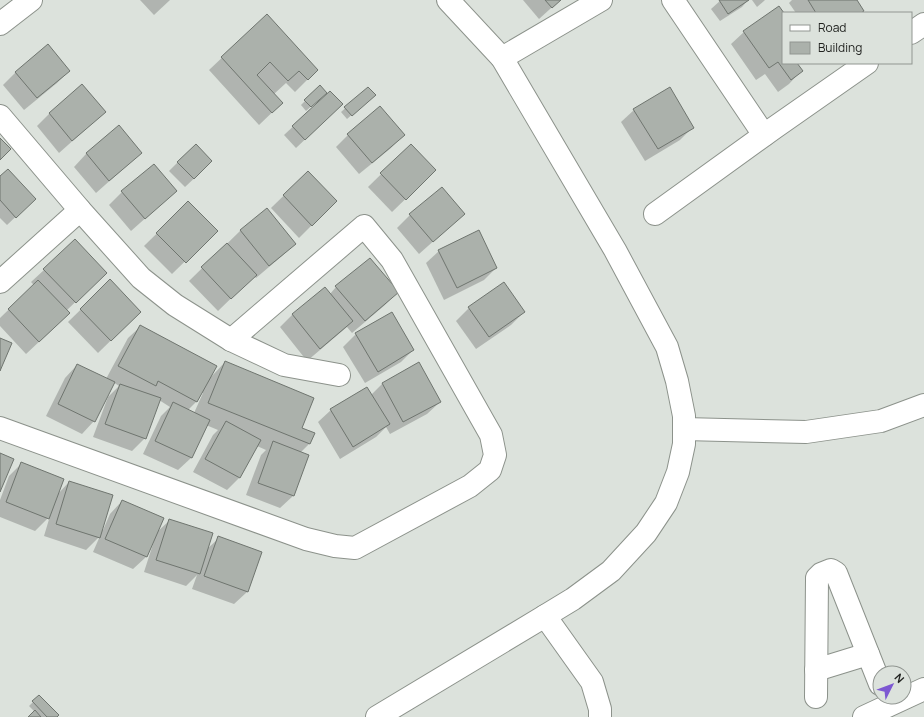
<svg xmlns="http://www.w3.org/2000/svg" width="924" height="717" font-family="Manrope,sans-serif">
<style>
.shadow{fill:#0003;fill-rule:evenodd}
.building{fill:#abb1ab;stroke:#6f756f}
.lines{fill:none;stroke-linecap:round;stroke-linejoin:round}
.minor-casing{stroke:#8c928b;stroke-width:24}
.minor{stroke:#fff;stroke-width:22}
</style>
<rect width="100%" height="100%" fill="#dce2dc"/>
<!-- shadow -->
<g class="shadow">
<path d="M140 0H170L154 15Z"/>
<path d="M523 0H560L539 19Z"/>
<path d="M721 0H748L742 7 720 21 711 9Z"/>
<path d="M752 0H765L757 7Z"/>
<path d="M792 0H856L861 13H796L789 3Z"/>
<path d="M266 16 317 70 295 92 286 83 274 94 282 103 259 125 209 70Z"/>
<path d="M744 32 783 63H796L801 71 789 84 778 92 765 74 756 80 731 44Z"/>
<path d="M69 71 57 83 24 110 3 85 16 72Z"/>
<path d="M82 86 105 112 59 153 37 126 49 114Z"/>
<path d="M320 86 326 93 306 111 301 105Z"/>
<path d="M368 88 370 99 347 119 341 112Z"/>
<path d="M330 92 333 113 296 148 284 135Z"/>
<path d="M634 110 693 127 680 140 645 161 621 122Z"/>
<path d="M119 127 141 153 96 193 74 167 86 154Z"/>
<path d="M348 135H403L391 148 359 174 336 147Z"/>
<path d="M411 145 422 183 392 212 368 187Z"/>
<path d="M178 162 203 170 185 187 169 171Z"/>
<path d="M154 165 176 191 131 231 109 205 122 192Z"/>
<path d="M308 172 323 214 299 238 271 208Z"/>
<path d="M0 178 26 207 7 225 0 218Z"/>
<path d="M442 188 464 214 419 254 397 228 410 215Z"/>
<path d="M188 203 216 231 172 274 144 246Z"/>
<path d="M267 209 295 244 282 256 256 278 254 276 218 311 189 281 240 231Z"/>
<path d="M439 251 496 268 484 280 444 300 426 263Z"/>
<path d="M44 270 93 285 66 311 56 326 26 354 0 326V318L34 285 31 282Z"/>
<path d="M110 281 140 312 98 353 68 322Z"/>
<path d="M336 287 397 292 385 305 352 333 347 327 307 361 280 327 292 315 325 288 330 294Z"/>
<path d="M469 308 524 312 511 325 476 349 456 321Z"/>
<path d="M141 326 211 377 225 362 301 428 313 433 309 444 300 453 308 456 293 496 280 508 246 495 261 455 266 450 257 446 240 477 227 490 193 472 213 435 218 430 206 425 191 458 178 470 143 454 161 416 170 407 159 400 145 438 132 451 93 437 108 397 119 386 113 382 94 421 82 434 46 416 65 378 77 365 106 379 128 338ZM201 393H203L194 413 188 410 196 402Z"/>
<path d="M356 334 413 350 401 362 365 383 343 347Z"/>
<path d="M419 364 440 402 427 414 390 434 386 427 376 437 340 459 318 422 331 410 371 395 382 384Z"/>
<path d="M22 463 57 495 69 482 101 529 103 530 110 514 122 501 156 533 170 520 206 550 219 538 247 592 234 604 192 589 197 575 186 586 144 572 154 541 153 540 146 557 133 569 93 552 100 536 86 550 44 536 50 516 35 531 0 517V500L9 476Z"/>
<path d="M39 696 56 717H29L35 712 29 706Z"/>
</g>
<!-- building -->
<g class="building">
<path d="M545 0H561L552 8Z"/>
<path d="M719 0H749L728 14Z"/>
<path d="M808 0H857L864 11 861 13H816Z"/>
<path d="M779 6 784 13 783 63H797L803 71 791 80 778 62 769 68 743 31Z"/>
<path d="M267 14 318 70 308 80 299 71 288 81 270 62 257 75 283 103 272 113 221 57Z"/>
<path d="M48 44 70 71 37 98 15 72Z"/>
<path d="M82 84 106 112 72 141 49 113Z"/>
<path d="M320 85 327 93 311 107 304 100Z"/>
<path d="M368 87 376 95 352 116 344 107Z"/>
<path d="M670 87 694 128 658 149 633 109Z"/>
<path d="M330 91 343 104 305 140 292 126Z"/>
<path d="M380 106 405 135 372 163 347 134Z"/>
<path d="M119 125 142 153 109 181 86 153Z"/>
<path d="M0 138 11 149 0 160Z"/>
<path d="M196 144 212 161 194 179 177 162Z"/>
<path d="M411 144 436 170 406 200 380 173Z"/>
<path d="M154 164 177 191 145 219 121 191Z"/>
<path d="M8 169 36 199 16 218 0 200V176Z"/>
<path d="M308 171 337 201 312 226 283 195Z"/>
<path d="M442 187 465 214 433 242 409 214Z"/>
<path d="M188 201 218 231 186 263 156 233Z"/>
<path d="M267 208 296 244 269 266 240 230Z"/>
<path d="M479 230 497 268 457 288 438 250Z"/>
<path d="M75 239 107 273 76 303 43 269Z"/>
<path d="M227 243 257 275 231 299 201 267Z"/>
<path d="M370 258 399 292 365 321 335 286Z"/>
<path d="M110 279 141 312 111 341 80 309Z"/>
<path d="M38 280 70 313 39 342 8 309Z"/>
<path d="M504 282 525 312 489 337 468 307Z"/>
<path d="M325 287 353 321 320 349 292 314Z"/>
<path d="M392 312 414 350 378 372 355 333Z"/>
<path d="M140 325 217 366 197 402 158 381 156 386 118 366Z"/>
<path d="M0 338 12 343 0 371Z"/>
<path d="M225 361 314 398 302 428 315 433 310 444 208 403Z"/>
<path d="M419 362 441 402 403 422 382 383Z"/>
<path d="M77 364 115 382 95 422 58 404Z"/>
<path d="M120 384 161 398 146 439 105 424Z"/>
<path d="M367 387 390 424 353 447 330 409Z"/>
<path d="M173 402 210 420 192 458 155 441Z"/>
<path d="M226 421 261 440 240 478 205 459Z"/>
<path d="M273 441 309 455 294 496 258 483Z"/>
<path d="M0 453 14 459 0 492Z"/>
<path d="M21 462 64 479 49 519 6 502Z"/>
<path d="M69 481 113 495 100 538 56 524Z"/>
<path d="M122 500 164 518 147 557 105 539Z"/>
<path d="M169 519 213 533 200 574 156 560Z"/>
<path d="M218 536 262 552 248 592 204 576Z"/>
<path d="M39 695 59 715 57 717H47L32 701Z"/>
<path d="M35 710 41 717H28Z"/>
</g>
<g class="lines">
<defs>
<g id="minor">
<path d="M673 0 764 135"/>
<path d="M0 24 31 0"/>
<path d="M911 33 924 24"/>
<path d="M502 58 601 0"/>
<path d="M0 116 80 210 141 278 175 305 231 340 284 365 339 375"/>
<path d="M655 214 774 128 867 63"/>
<path d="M0 282 80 210"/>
<path d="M0 428 306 539 335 546 355 548 470 486 490 470 495 455 491 435 392 260 364 226 231 340"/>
<path d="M684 429 806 432 881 421 924 405"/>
<path d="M545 616 592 682 600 709V717"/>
<path d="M816 670 868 654"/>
<path d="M816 697 817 578 821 574 831 570 836 573 880 684"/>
<path d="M377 717 545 616 573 599 611 571 646 533 666 503 678 472 684 444V416L677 381 667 347 615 250 502 58 448 0"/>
<path d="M864 717 924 689"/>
</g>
</defs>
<!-- minor casing -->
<use href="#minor" class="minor-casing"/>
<!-- minor -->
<use href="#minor" class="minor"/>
</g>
<!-- legend -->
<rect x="782" y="12" width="130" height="52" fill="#dce2dc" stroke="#919691"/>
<rect x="790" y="25" width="20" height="6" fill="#ffffff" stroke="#919691"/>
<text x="818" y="32" font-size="12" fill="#212320">Road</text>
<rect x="790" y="42" width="20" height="12" fill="#abb1ab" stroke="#919691"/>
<text x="818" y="52" font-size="12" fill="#212320">Building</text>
<!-- north arrow -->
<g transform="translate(892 685) rotate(48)"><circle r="19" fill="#dce2dc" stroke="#919691"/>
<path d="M0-3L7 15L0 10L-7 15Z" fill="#7d58d2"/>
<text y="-6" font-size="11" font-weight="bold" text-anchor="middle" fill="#212320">N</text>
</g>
</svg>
